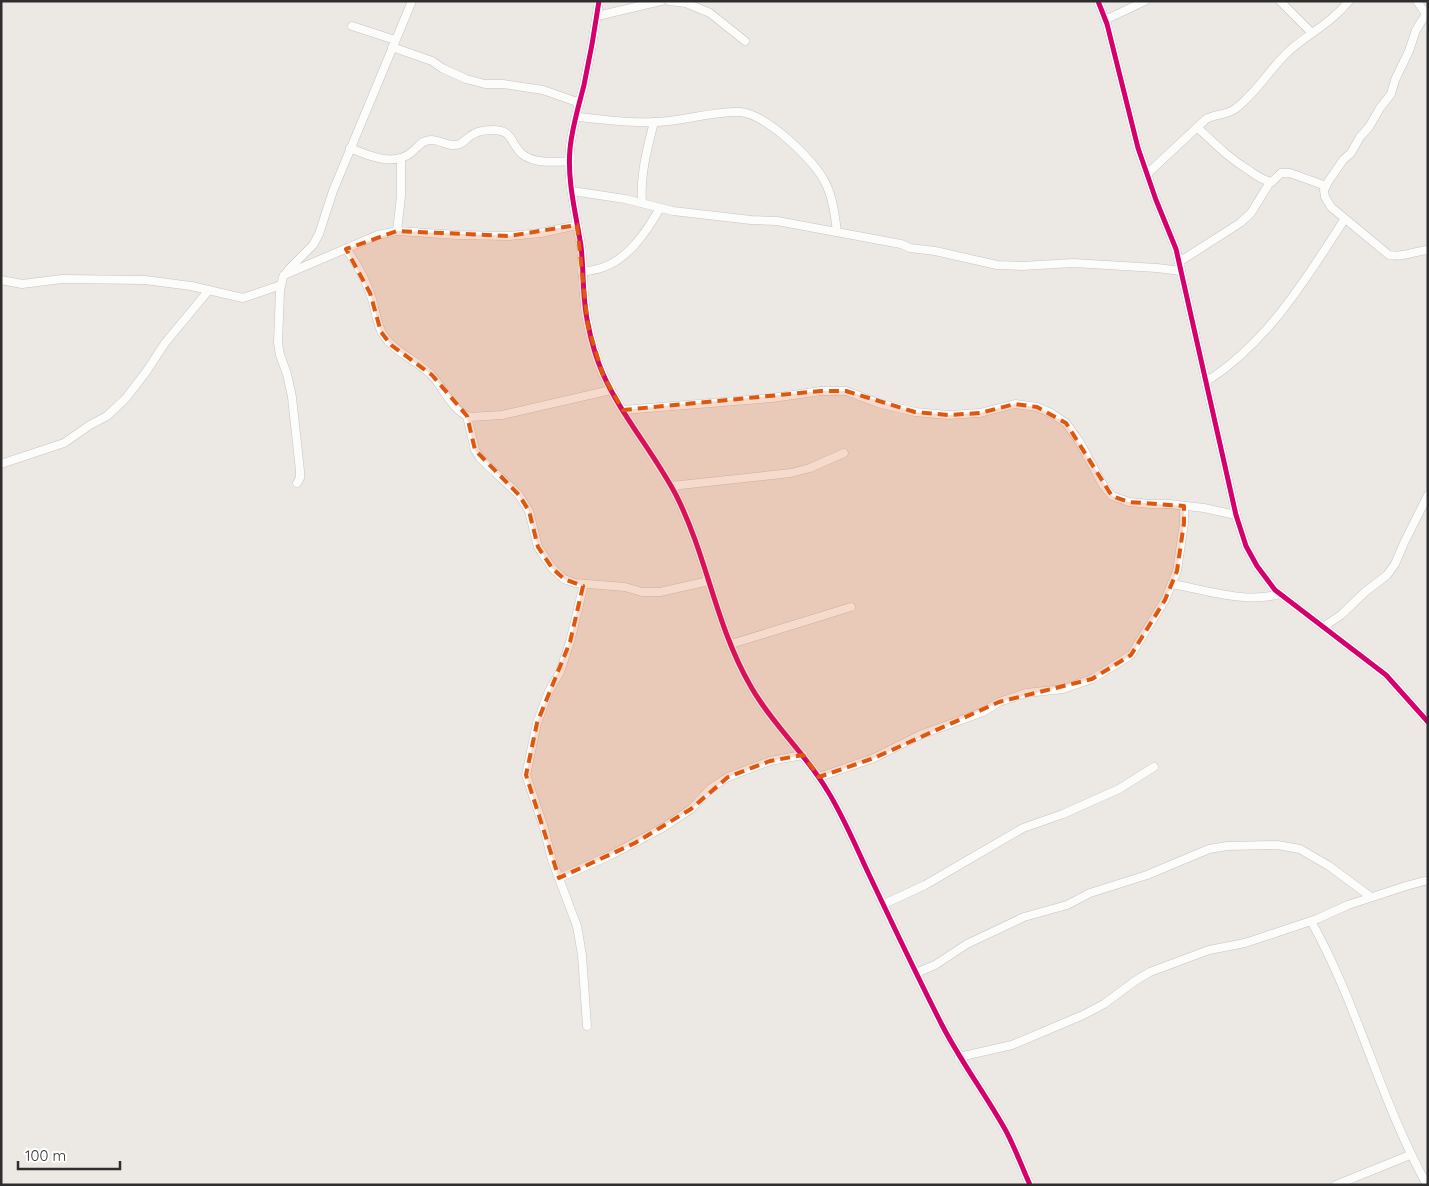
<svg xmlns="http://www.w3.org/2000/svg" width="1429" height="1186" font-family="Quicksand,sans-serif">
<style>
.lines{fill:none;stroke-linecap:round;stroke-linejoin:round}
.minor-casing{stroke:#c5c4c5;stroke-width:9}
.minor{stroke:#fcfcfb;stroke-width:8}
.cycleway-casing{stroke:#fff;stroke-width:8}
.cycleway{stroke:#d6006c;stroke-width:5}
.marked{fill:#df570e;fill-opacity:0.2;stroke:#df570e;stroke-width:4;stroke-dasharray:10 6;stroke-linejoin:round}
</style>
<rect width="100%" height="100%" fill="#ece8e4"/>
<g class="lines">
<defs>
<g id="minor">
<path d="M599 1C595 29 590 57 584 85 579 105 572 127 570 149 567 181 576 214 581 246 584 272 582 298 588 324 591 340 596 358 603 374 622 417 655 454 677 497 707 557 716 626 750 685 771 723 805 753 827 790 842 814 853 840 865 866 890 919 915 972 942 1025 961 1062 986 1095 1006 1131 1015 1148 1022 1167 1030 1185"/>
<path d="M669 1 686 3 710 13 745 41"/>
<path d="M1098 1 1107 24 1138 148 1156 200 1176 249 1236 515 1246 546 1257 566 1275 590 1386 675 1428 722"/>
<path d="M1280 1 1312 33"/>
<path d="M1417 1 1426 14"/>
<path d="M1428 11 1416 30 1409 51 1395 80 1391 94 1380 108 1369 127 1360 137 1351 153 1343 160 1328 182 1324 190 1325 197 1331 207 1389 255C1401 258 1415 251 1428 250"/>
<path d="M597 16 661 1"/>
<path d="M1105 20 1145 1"/>
<path d="M352 26 395 40"/>
<path d="M392 47 432 61 442 68 466 79 485 84H503L543 90 580 103"/>
<path d="M577 117C602 119 631 124 657 122 685 121 712 111 740 112 766 114 816 161 826 184 833 199 835 216 837 232"/>
<path d="M1198 128C1215 144 1230 159 1250 171 1257 176 1264 181 1272 182L1281 173H1290L1326 186"/>
<path d="M350 148C369 156 394 167 412 152 418 147 422 140 431 140 442 140 449 148 460 144 464 142 466 139 469 137 475 132 483 130 491 130 513 129 510 143 522 154 534 164 555 162 570 161"/>
<path d="M1147 174 1206 119C1216 114 1226 115 1235 109 1257 93 1270 68 1290 50 1311 32 1331 23 1349 1"/>
<path d="M572 191 625 199 673 211 751 220 777 221 901 244 910 248 935 251 997 265 1022 266 1073 263 1157 268 1181 271"/>
<path d="M642 203C640 175 647 149 654 122"/>
<path d="M397 231 401 196V158"/>
<path d="M346 249C356 262 364 277 370 293 375 306 376 321 382 333 395 354 419 360 434 378 445 391 453 411 470 417L502 415 611 390"/>
<path d="M1179 262 1240 223 1251 213 1270 182"/>
<path d="M582 272C588 271 595 270 601 268 628 260 647 231 660 208"/>
<path d="M284 275 378 235 397 231 458 235 509 236 541 233 577 225"/>
<path d="M1 280 22 284 62 279 145 280 191 286 243 298 281 285"/>
<path d="M1207 381C1268 342 1306 279 1344 220"/>
<path d="M623 410 772 398 821 391H846L878 403 915 412 948 415 980 413 1015 404 1037 407 1051 413 1066 423 1079 441 1103 485 1112 496 1129 502 1150 504H1169L1204 508 1236 515"/>
<path d="M467 416 475 450 480 458 519 495 529 511 538 547 552 568 564 579 575 583 625 587 642 592H660L709 581"/>
<path d="M1 464 64 443 90 425 107 416 126 398 146 372 165 343 209 290"/>
<path d="M297 483 300 478V471L292 397 287 374 280 355 278 343 280 290 283 277 290 268 313 245 319 234 333 191 412 1"/>
<path d="M671 486 791 473 810 468 844 453"/>
<path d="M584 584 570 642 560 672 549 691 537 723 526 775 544 828 552 860 577 926 582 955 587 1026"/>
<path d="M1172 584C1205 590 1247 604 1280 594"/>
<path d="M1323 627 1341 615 1365 592 1387 575 1395 564 1404 543 1428 495"/>
<path d="M731 644 851 607"/>
<path d="M819 777 874 758 920 735 983 712 999 702 1026 693 1063 689 1092 679 1131 655 1165 600 1177 571 1184 523V506"/>
<path d="M559 878 611 855 664 827 691 809 711 788 728 777 770 761 803 755"/>
<path d="M884 904 925 885 1023 828 1063 814 1119 789 1154 767"/>
<path d="M1311 921C1358 1005 1380 1100 1427 1185"/>
<path d="M916 973 935 965 967 944 1024 917 1067 905 1090 893 1147 875 1209 849 1227 846 1277 845 1300 849 1329 866 1371 897"/>
<path d="M959 1057 1012 1045 1083 1015 1104 1004 1135 981 1150 972 1209 950 1245 943 1317 919 1348 905 1406 886 1428 880"/>
<path d="M1336 1185 1410 1155"/>
</g>
</defs>
<!-- minor casing -->
<use href="#minor" class="minor-casing"/>
<!-- minor -->
<use href="#minor" class="minor"/>
<defs>
<g id="cycleway">
<path d="M599 1C595 29 590 57 584 85 579 105 572 127 570 149 567 181 576 214 581 246 584 272 582 298 588 324 591 340 596 358 603 374 622 417 655 454 677 497 707 557 716 626 750 685 771 723 805 753 827 790 842 814 853 840 865 866 890 919 915 972 942 1025 961 1062 986 1095 1006 1131 1015 1148 1022 1167 1030 1185"/>
<path d="M1098 1 1107 24 1138 148 1156 200 1176 249 1236 515 1246 546 1257 566 1275 590 1386 675 1428 722"/>
</g>
</defs>
<!-- cycleway casing -->
<use href="#cycleway" class="cycleway-casing"/>
<!-- cycleway -->
<use href="#cycleway" class="cycleway"/>
</g>
<!-- marked area -->
<path class="marked" d="M577 225 588 326 603 375 623 410 821 391H846L915 412 948 415 980 413 1015 404 1037 407 1066 423 1112 496 1129 502 1184 506V523L1177 571 1165 600 1131 655 1092 679 999 702 874 758 819 777 803 755 770 761 728 777 691 809 635 843 559 878 526 775 537 723 570 642 583 586 564 579 552 568 538 547 529 511 519 495 475 450 467 416 432 375 391 345 381 332 370 293 346 249 397 231 509 236Z"/>
<!-- border -->
<rect width="1429" height="1186" fill="none" stroke="#2e2e2e" stroke-width="5"/>
<!-- scale -->
<path d="M18 1161v8h102v-8" fill="none" stroke="#2e2e2e" stroke-width="2.5"/>
<text x="25" y="1161" font-size="15" fill="#2e2e2e" stroke="#ffffff" stroke-width="4" paint-order="stroke">100 m</text>
</svg>
